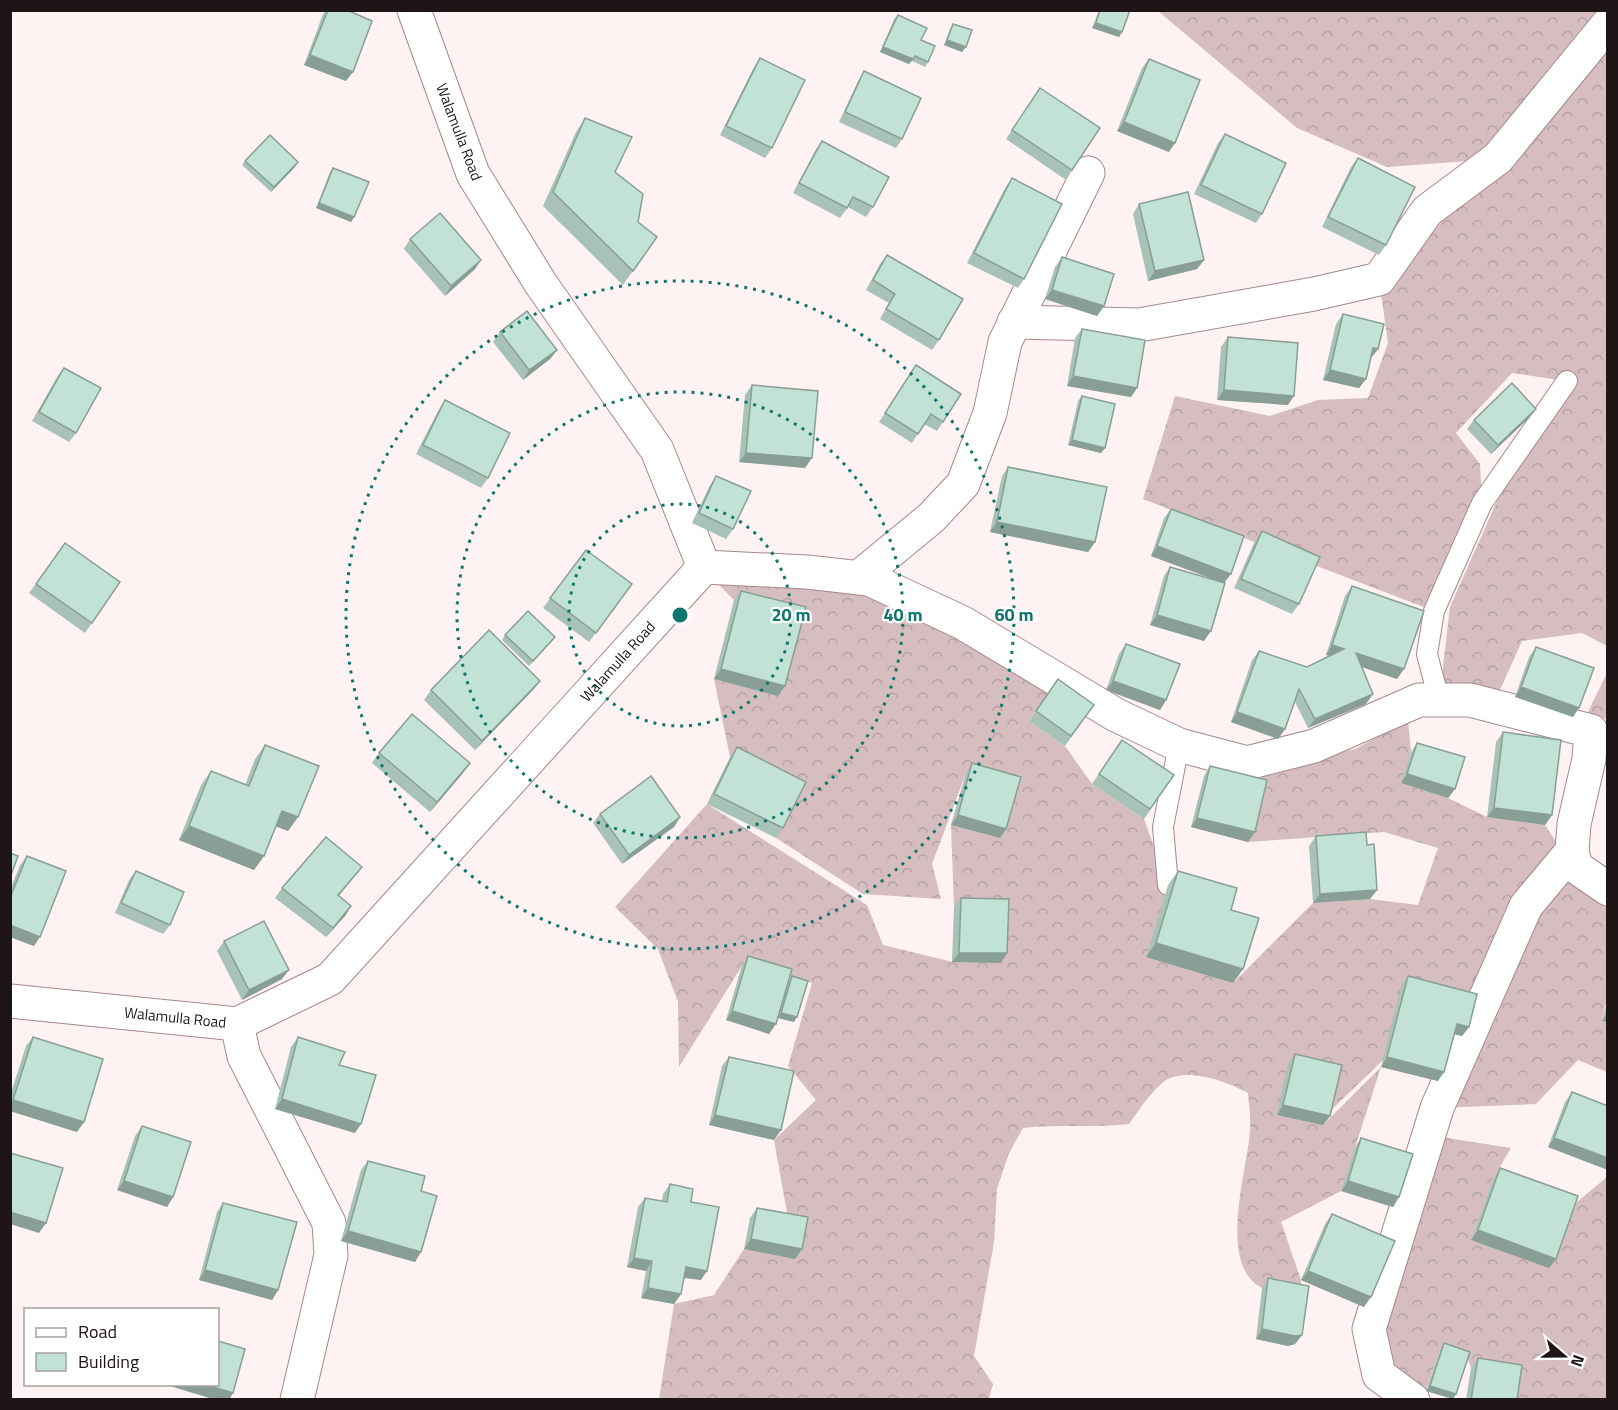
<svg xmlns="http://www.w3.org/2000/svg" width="1618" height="1410" font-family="'Titillium Web',sans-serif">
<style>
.forest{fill:url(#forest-crowns)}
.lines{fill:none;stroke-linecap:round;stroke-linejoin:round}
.service-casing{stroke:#a6888d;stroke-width:22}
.minor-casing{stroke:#a6888d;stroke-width:35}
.service{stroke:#fff;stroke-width:20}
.minor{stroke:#fff;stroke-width:33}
.wall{fill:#a8c2b8}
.shaded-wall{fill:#889e96}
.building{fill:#c3e2d6;stroke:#889e96;stroke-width:1.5}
.ring{fill:none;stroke:#0f766e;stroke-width:3;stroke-dasharray:3 6}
.labels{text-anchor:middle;stroke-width:4.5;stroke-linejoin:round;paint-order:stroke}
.street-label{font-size:15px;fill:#1f1416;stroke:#fff}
.centre{fill:#0f766e;stroke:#fff;stroke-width:3}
.ring-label{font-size:18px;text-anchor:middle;font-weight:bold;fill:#0f766e;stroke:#fff;stroke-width:4.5;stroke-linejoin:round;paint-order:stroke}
</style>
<defs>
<pattern id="forest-crowns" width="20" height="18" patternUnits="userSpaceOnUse" patternTransform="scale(1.5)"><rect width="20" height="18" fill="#d5bdc0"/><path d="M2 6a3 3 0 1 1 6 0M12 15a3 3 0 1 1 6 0" fill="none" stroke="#b6a2a4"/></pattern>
</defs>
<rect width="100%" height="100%" fill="#fff2f3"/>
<!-- forest -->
<g class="forest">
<path d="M1158 11H1607V646L1582 633 1522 641 1499 692 1439 700 1450 607 1497 501 1566 381 1512 373 1456 433 1480 464 1482 503 1434 611 1143 499 1175 396 1270 416 1318 400 1368 398 1388 343 1379 279 1496 159 1387 167 1297 128Z"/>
<path d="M714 580 865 590 957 631 1051 689 1029 721 1065 746 1092 784 1144 819 1168 885 1147 957 1233 983 1313 903 1370 899 1418 905 1438 848 1384 832 1248 842 1261 790V770L1355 749 1408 720 1411 752 1401 783 1448 798 1487 817 1545 825 1561 849 1471 1003 1383 1060 1325 1116 1323 1125 1381 1067 1341 1191 1281 1222 1301 1280 1303 1295C1291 1293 1272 1293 1262 1288 1216 1264 1248 1169 1250 1130 1251 1118 1249 1105 1248 1093 1228 1082 1188 1067 1166 1080 1152 1090 1139 1110 1129 1124 1093 1128 1059 1124 1023 1128L1009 1153 997 1189 994 1242 974 1356 993 1384 989 1399H659L674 1304 714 1295 744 1249 795 1258 774 1140 816 1100 788 1066 812 983 742 966 679 1067 678 1002 658 949 615 907 707 804 867 905 883 945 953 962 1000 963 1002 908 954 907 951 825 999 838 966 773 932 864 941 899 863 894 776 838 799 791 730 757 714 679 778 695 799 617 734 600Z"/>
<path d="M1607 673 1608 719H1607L1588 712Z"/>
<path d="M1553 871 1607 889V999L1602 1020 1607 1022V1072L1578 1060 1536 1104 1437 1108Z"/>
<path d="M1428 1135 1511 1148 1494 1177 1471 1240 1572 1206 1607 1177V1399H1511L1515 1375 1471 1368 1467 1357 1441 1348 1426 1391 1379 1375 1369 1329Z"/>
</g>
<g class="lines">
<defs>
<g id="service">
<path d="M1439 700 1427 654 1434 611 1482 503 1567 381"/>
<path d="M1168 885 1163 827 1179 745"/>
</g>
<g id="minor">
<path d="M1014 322 1139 325 1314 294 1379 279 1427 211 1498 158 1608 24"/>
<path d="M704 567 807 572 869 579 963 623 1116 715 1179 745 1247 763 1314 746 1419 700H1470L1591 731 1589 759 1574 824 1572 851 1526 906 1437 1108 1369 1329 1379 1375 1413 1400"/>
<path d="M858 578 931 518 963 484 990 413 1005 342 1088 173"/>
<path d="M1572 851 1576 867 1608 889"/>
<path id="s1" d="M10 1001 237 1024 330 979 704 567 657 450 541 284 473 174 414 10"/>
<path d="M237 1024 244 1056 329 1223 331 1255 297 1400"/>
</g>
</defs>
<!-- service casing -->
<use href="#service" class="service-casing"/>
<!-- minor casing -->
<use href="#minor" class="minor-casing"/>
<!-- service -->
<use href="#service" class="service"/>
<!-- minor -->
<use href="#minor" class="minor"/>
</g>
<!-- wall -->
<g class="wall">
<path d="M326 10H347L346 81 304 65 323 14Z"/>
<path d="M1099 10H1130L1122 32 1119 37 1092 28Z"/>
<path d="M898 15 921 40 928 62 925 67 912 61 909 64 880 52 894 19Z"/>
<path d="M953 24 962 52 944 45 950 29Z"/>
<path d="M760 58 772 148 765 158 720 135 754 67Z"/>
<path d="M1149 59 1169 152 1117 131 1142 68Z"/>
<path d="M864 71 902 139 896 148 839 122 858 81Z"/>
<path d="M1040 88 1100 128 1066 180 1006 139Z"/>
<path d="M585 118 615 172 638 222 657 237 623 285 543 206 576 132Z"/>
<path d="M1225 134 1262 214 1256 223 1194 194 1218 143Z"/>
<path d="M822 141 873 207 866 217 848 207 840 218 793 193 815 151Z"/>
<path d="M1358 158 1386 245 1379 255 1322 227 1351 167Z"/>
<path d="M245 161 295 167 271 192 242 165Z"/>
<path d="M333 168 354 217 351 222 316 208 330 172Z"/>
<path d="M1012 178 1024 279 1018 288 967 263 1005 188Z"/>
<path d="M1139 204 1204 260 1197 269 1148 281 1133 214Z"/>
<path d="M410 239 481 260 475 269 445 296 404 249Z"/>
<path d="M887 255 939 340 932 350 880 319 889 303 866 290 880 264Z"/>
<path d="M1062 257 1104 306 1097 316 1045 299 1055 267Z"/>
<path d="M1343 314 1378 349 1371 358 1366 379 1359 388 1323 380 1336 324Z"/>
<path d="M1082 329 1137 388 1131 397 1067 386 1075 338Z"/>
<path d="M500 332 557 350 550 359 523 380 493 342Z"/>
<path d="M1228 337 1288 405 1217 400 1221 347Z"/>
<path d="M916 365 943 422 937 431 924 424 912 443 879 422Z"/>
<path d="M64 368 76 433 69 442 32 421 57 377Z"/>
<path d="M752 385 805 468 739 462 745 395Z"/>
<path d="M1082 396 1105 448 1101 453 1068 445 1078 401Z"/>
<path d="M445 400 488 478 481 488 416 454 439 409Z"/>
<path d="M1536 409 1529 418 1491 454 1467 429 1474 420Z"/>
<path d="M1008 467 1095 542 1088 552 990 532 1002 476Z"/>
<path d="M716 476 733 529 726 539 692 523 710 485Z"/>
<path d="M1171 509 1224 583 1204 641 1150 625 1164 576 1170 567 1215 580 1151 556 1164 518Z"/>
<path d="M1262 531 1299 604 1292 614 1234 588 1255 541Z"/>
<path d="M65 543 120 582 85 633 29 593Z"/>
<path d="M586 550 632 584 589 642 543 608Z"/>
<path d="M1352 586 1397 679 1362 667 1366 704 1308 728 1295 702 1285 729 1278 739 1231 722 1252 660 1259 651 1307 667 1330 656 1326 655 1345 596Z"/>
<path d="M741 591 785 686 778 696 714 679 734 600Z"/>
<path d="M505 635 555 637 529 666 502 640Z"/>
<path d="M1126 644 1166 700 1160 710 1106 690 1119 654Z"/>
<path d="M1536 647 1573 717 1515 697 1529 657Z"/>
<path d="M1058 679 1094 705 1065 746 1029 721Z"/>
<path d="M540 681 533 690 475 750 424 700 431 690Z"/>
<path d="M1503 732 1552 815 1545 825 1487 817 1496 742Z"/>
<path d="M1122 740 1174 775 1144 819 1092 784Z"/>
<path d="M1417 743 1455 789 1448 798 1401 783 1411 752Z"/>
<path d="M265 745 298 817 288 831 276 826 264 856 254 870 179 840 201 785 211 771 245 785 255 759Z"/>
<path d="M737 747 783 828 776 838 707 804 730 757Z"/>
<path d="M379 753 470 763 463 773 430 812 372 763Z"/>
<path d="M972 763 1006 829 1000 838 951 825 966 773Z"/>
<path d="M1210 766 1248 842 1191 827 1204 776Z"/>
<path d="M600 814 680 817 674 827 622 864 593 823Z"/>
<path d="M1316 836 1367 845 1377 890 1370 899 1313 903 1309 846Z"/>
<path d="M27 856 34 946 10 937V890L20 865Z"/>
<path d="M362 867 355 876 339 896 351 906 345 916 326 937 275 898 282 888Z"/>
<path d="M136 871 170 925 163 934 115 913 129 880Z"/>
<path d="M1178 871 1231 910 1243 969 1233 983 1146 957 1168 885Z"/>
<path d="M961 898 1001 963 952 962 954 907Z"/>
<path d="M224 941 282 979 242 1000 217 951Z"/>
<path d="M748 956 789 981 792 976 794 1022 778 1018 769 1034 726 1020 742 965Z"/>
<path d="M1408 976 1469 1027 1462 1036 1454 1034 1438 1081 1381 1067 1401 986Z"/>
<path d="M1608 999V1022L1602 1021Z"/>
<path d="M33 1037 77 1132 10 1111V1096L26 1046Z"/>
<path d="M298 1037 339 1065 355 1133 275 1109 291 1047Z"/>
<path d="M1295 1054 1330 1116 1323 1125 1277 1115 1288 1064Z"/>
<path d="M729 1057 781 1130 774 1140 709 1125 722 1066Z"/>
<path d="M1572 1092 1608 1106V1170L1548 1147 1565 1102Z"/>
<path d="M142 1126 173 1197 167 1207 117 1190 135 1136Z"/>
<path d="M1361 1138 1399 1197 1393 1207 1341 1191 1355 1147Z"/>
<path d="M368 1161 421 1191 415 1262 341 1241 361 1170Z"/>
<path d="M1500 1168 1549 1268 1471 1240 1494 1177Z"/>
<path d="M670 1184 691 1202 701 1280 684 1278 681 1294 674 1304 641 1298 646 1271 627 1267 638 1207 645 1198 662 1201 663 1194Z"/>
<path d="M223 1203 278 1290 272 1300 199 1280 217 1212Z"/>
<path d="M757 1208 795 1259 744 1249 750 1218Z"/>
<path d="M1332 1214 1364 1307 1301 1280 1325 1224Z"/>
<path d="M1268 1278 1302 1335 1295 1344 1288 1346 1256 1339 1262 1288Z"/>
<path d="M1444 1343 1456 1394 1453 1399 1426 1391 1441 1348Z"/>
<path d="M1478 1358 1517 1400H1466L1471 1368Z"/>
</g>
<!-- shaded-wall -->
<g class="shaded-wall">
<path d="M1096 23 1122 32 1119 37 1092 28Z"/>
<path d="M947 40 966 47 962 52 944 45Z"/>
<path d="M883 47 913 59 909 64 880 52Z"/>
<path d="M310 55 353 72 346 81 304 65Z"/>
<path d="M1124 122 1175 143 1169 152 1117 131Z"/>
<path d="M298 162 295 167 271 192 274 187Z"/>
<path d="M319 203 354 217 351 222 316 208Z"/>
<path d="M481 260 475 269 445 296 451 286Z"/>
<path d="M1204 260 1197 269 1148 281 1155 271Z"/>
<path d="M1052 290 1104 306 1097 316 1045 299Z"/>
<path d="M1373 348 1378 349 1371 358 1367 357Z"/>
<path d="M557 350 550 359 523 380 529 370Z"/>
<path d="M1330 370 1366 379 1359 388 1323 380Z"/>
<path d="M1073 376 1137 388 1131 397 1067 386Z"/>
<path d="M1224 390 1294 396 1288 405 1217 400Z"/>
<path d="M1536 409 1529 418 1491 454 1498 445Z"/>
<path d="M1072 440 1105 448 1101 453 1068 445Z"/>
<path d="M746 453 812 458 805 468 739 462Z"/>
<path d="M997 522 1095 542 1088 552 990 532Z"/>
<path d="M1157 546 1231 574 1224 583 1151 556Z"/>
<path d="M1157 615 1211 631 1204 641 1150 625Z"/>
<path d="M555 637 552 641 529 666 533 661Z"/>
<path d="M1332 645 1344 649 1337 658 1326 655Z"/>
<path d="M1356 653 1404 669 1397 679 1350 663Z"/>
<path d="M721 669 785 686 778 696 714 679Z"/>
<path d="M540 681 533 690 475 750 482 741Z"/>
<path d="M1113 681 1166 700 1160 710 1106 690Z"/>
<path d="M1521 687 1579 708 1573 717 1515 697Z"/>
<path d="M1373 694 1366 704 1308 728 1315 719Z"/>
<path d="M1237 712 1285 729 1278 739 1231 722Z"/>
<path d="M470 763 463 773 430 812 437 802Z"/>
<path d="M1407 774 1455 789 1448 798 1401 783Z"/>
<path d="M1494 808 1552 815 1545 825 1487 817Z"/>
<path d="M282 811 298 817 288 831 272 825Z"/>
<path d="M958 815 1006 829 1000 838 951 825Z"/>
<path d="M680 817 674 827 622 864 629 855Z"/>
<path d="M1197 818 1255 832 1248 842 1191 827Z"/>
<path d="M189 826 264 856 254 870 179 840Z"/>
<path d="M1377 890 1370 899 1313 903 1320 894Z"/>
<path d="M351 906 345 916 326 937 333 928Z"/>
<path d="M10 925 40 937 34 946 10 937Z"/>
<path d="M1156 943 1243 969 1233 983 1146 957Z"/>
<path d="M959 953H1007L1001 963 952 962Z"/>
<path d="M289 970 282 979 242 1000 249 990Z"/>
<path d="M732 1011 776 1024 769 1034 726 1020Z"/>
<path d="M1608 1012V1022L1602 1021Z"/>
<path d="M781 1013 797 1017 794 1022 778 1018Z"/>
<path d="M1457 1024 1469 1027 1462 1036 1450 1033Z"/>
<path d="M1387 1057 1444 1072 1438 1081 1381 1067Z"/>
<path d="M282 1099 361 1124 355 1133 275 1109Z"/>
<path d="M13 1100 84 1122 77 1132 10 1111V1104Z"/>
<path d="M1283 1105 1330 1116 1323 1125 1277 1115Z"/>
<path d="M715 1115 781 1130 774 1140 709 1125Z"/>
<path d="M1554 1138 1608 1158V1170L1548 1147Z"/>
<path d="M124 1181 173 1197 167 1207 117 1190Z"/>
<path d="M1348 1181 1399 1197 1393 1207 1341 1191Z"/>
<path d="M10 1212 46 1223 39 1233 10 1224Z"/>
<path d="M1478 1230 1556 1259 1549 1268 1471 1240Z"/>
<path d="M348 1231 421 1252 415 1262 341 1241Z"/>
<path d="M751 1239 802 1249 795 1259 744 1249Z"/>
<path d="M634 1258 652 1261 646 1271 627 1267Z"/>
<path d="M686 1267 707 1271 701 1280 679 1277Z"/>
<path d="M205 1270 278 1290 272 1300 199 1280Z"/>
<path d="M1308 1271 1371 1297 1364 1307 1301 1280Z"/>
<path d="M648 1288 681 1294 674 1304 641 1298Z"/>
<path d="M1262 1329 1302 1335 1295 1344 1288 1346 1256 1339Z"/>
<path d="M163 1384H204L233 1393 229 1400H216Z"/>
<path d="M1430 1386 1456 1394 1453 1399 1426 1391Z"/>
</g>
<!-- building -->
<g class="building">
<path d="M328 10H347L372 21 353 72 310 55Z"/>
<path d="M1100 10H1130L1122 32 1096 23Z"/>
<path d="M898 15 927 28 921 40 935 46 928 62 915 56 913 59 883 47Z"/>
<path d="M953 24 972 30 966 47 947 40Z"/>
<path d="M760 58 805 80 772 148 726 126Z"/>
<path d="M1149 59 1200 80 1175 143 1124 122Z"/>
<path d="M864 71 921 98 902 139 845 112Z"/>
<path d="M1040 88 1100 128 1072 170 1012 130Z"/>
<path d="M585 118 632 137 615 172 643 194 638 222 657 237 633 271 553 192Z"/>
<path d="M1225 134 1286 163 1262 214 1201 185Z"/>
<path d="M270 135 298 162 274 187 245 161Z"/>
<path d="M822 141 889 177 873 207 853 197 847 208 799 183Z"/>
<path d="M1358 158 1415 187 1386 245 1328 217Z"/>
<path d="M333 168 369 182 354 217 319 203Z"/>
<path d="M1012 178 1062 204 1024 279 974 253Z"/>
<path d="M1188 192 1204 260 1155 271 1139 204Z"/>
<path d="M440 213 481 260 451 286 410 239Z"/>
<path d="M887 255 963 299 939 340 886 309 895 294 873 280Z"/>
<path d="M1062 257 1114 274 1104 306 1052 290Z"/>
<path d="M527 311 557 350 529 370 500 332Z"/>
<path d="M1343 314 1384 324 1378 349 1373 348 1366 379 1330 370Z"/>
<path d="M1082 329 1145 340 1137 388 1073 376Z"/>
<path d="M1228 337 1298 343 1294 396 1224 390Z"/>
<path d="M916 365 961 394 943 422 931 414 918 434 885 413Z"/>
<path d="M64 368 101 388 76 433 39 412Z"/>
<path d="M1512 383 1536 409 1498 445 1474 420Z"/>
<path d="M752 385 818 391 812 458 746 453Z"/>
<path d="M1082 396 1115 404 1105 448 1072 440Z"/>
<path d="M445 400 510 433 488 478 423 445Z"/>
<path d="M1008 467 1107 487 1095 542 997 522Z"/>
<path d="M716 476 751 491 733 529 699 513Z"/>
<path d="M1171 509 1244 536 1231 574 1157 546Z"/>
<path d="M1262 531 1320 557 1299 604 1241 579Z"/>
<path d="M65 543 120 582 92 623 36 584Z"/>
<path d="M586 550 632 584 596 633 550 598Z"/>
<path d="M1170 567 1225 583 1211 631 1157 615Z"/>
<path d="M1352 586 1424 611 1404 669 1356 653 1373 694 1315 719 1299 689 1285 729 1237 712 1259 651 1307 667 1344 649 1332 645Z"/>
<path d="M741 591 806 607 785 686 721 669Z"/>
<path d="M528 611 555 637 533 661 505 635Z"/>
<path d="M489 630 540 681 482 741 431 690Z"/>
<path d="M1126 644 1180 664 1166 700 1113 681Z"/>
<path d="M1536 647 1594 668 1579 708 1521 687Z"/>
<path d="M1058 679 1094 705 1071 736 1036 711Z"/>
<path d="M412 714 470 763 437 802 379 753Z"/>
<path d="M1503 732 1561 740 1552 815 1494 808Z"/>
<path d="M1122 740 1174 775 1150 809 1099 774Z"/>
<path d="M1417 743 1465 757 1455 789 1407 774Z"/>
<path d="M265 745 319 766 298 817 282 811 264 856 189 826 211 771 249 786Z"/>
<path d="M737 747 806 782 783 828 714 794Z"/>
<path d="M972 763 1021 777 1006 829 958 815Z"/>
<path d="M1210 766 1267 780 1255 832 1197 818Z"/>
<path d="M651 776 680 817 629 855 600 814Z"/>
<path d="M1366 832 1367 845 1374 844 1377 890 1320 894 1316 836Z"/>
<path d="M326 837 362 867 338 895 351 906 333 928 282 888Z"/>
<path d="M10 853 18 856 10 878Z"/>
<path d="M27 856 66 871 40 937 10 925V898Z"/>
<path d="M136 871 184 892 170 925 121 903Z"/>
<path d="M1178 871 1237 888 1231 910 1259 918 1243 969 1156 943Z"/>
<path d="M961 898 1009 899 1007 953H959Z"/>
<path d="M264 921 289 970 249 990 224 941Z"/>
<path d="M748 956 792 969 776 1024 732 1011Z"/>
<path d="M792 976 808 981 797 1017 781 1013Z"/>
<path d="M1408 976 1477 994 1469 1027 1457 1024 1444 1072 1387 1057Z"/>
<path d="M33 1037 103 1059 84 1122 13 1100Z"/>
<path d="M298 1037 345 1052 339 1065 376 1075 361 1124 282 1099Z"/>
<path d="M1295 1054 1342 1065 1330 1116 1283 1105Z"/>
<path d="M729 1057 794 1071 781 1130 715 1115Z"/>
<path d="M1572 1092 1608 1106V1158L1554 1138Z"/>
<path d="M142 1126 191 1142 173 1197 124 1181Z"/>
<path d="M1361 1138 1413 1154 1399 1197 1348 1181Z"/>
<path d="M10 1153 63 1168 46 1223 10 1212Z"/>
<path d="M368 1161 425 1176 421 1191 437 1196 421 1252 348 1231Z"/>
<path d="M1500 1168 1578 1196 1556 1259 1478 1230Z"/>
<path d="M670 1184 693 1189 691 1202 719 1207 707 1271 686 1267 681 1294 648 1288 652 1261 634 1258 645 1198 667 1202Z"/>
<path d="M223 1203 297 1222 278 1290 205 1270Z"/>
<path d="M757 1208 808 1217 802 1249 751 1239Z"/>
<path d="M1332 1214 1395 1241 1371 1297 1308 1271Z"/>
<path d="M1268 1278 1309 1286 1302 1335 1295 1336 1262 1329Z"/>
<path d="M218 1341 245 1349 233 1393 204 1384H218Z"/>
<path d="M1444 1343 1470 1352 1456 1394 1430 1386Z"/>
<path d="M1478 1358 1522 1365 1517 1400H1471Z"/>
</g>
<!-- distance rings -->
<g class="ring">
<circle cx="680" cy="615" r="111"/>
<circle cx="680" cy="615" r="223"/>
<circle cx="680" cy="615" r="334"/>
</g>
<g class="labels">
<!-- street labels -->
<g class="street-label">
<text transform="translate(459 132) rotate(69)" y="5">Walamulla Road</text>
<text dy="5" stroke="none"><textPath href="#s1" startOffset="760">Walamulla Road</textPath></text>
<text dy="5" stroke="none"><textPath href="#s1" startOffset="166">Walamulla Road</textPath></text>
</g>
</g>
<circle cx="680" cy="615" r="9" class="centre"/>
<g class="ring-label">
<text x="791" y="621">20 m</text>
<text x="903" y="621">40 m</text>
<text x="1014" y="621">60 m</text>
</g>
<!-- border -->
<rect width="1618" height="1410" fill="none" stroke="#1f1416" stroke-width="24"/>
<!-- legend -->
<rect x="24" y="1308" width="195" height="78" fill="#ffffff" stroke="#a5a1a2" stroke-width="1.5"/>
<rect x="36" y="1328" width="30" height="9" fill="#ffffff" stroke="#a5a1a2" stroke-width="1.5"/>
<text x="78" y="1338" font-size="18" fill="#1f1416">Road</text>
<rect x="36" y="1353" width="30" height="18" fill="#c3e2d6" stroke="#a5a1a2" stroke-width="1.5"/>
<text x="78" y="1368" font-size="18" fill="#1f1416">Building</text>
<!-- north arrow -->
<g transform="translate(1564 1356) rotate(110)" stroke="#ffffff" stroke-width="4.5" paint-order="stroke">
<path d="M0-4.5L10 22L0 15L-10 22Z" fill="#1f1416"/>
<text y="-9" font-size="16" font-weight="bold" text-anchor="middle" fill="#1f1416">N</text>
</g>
</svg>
